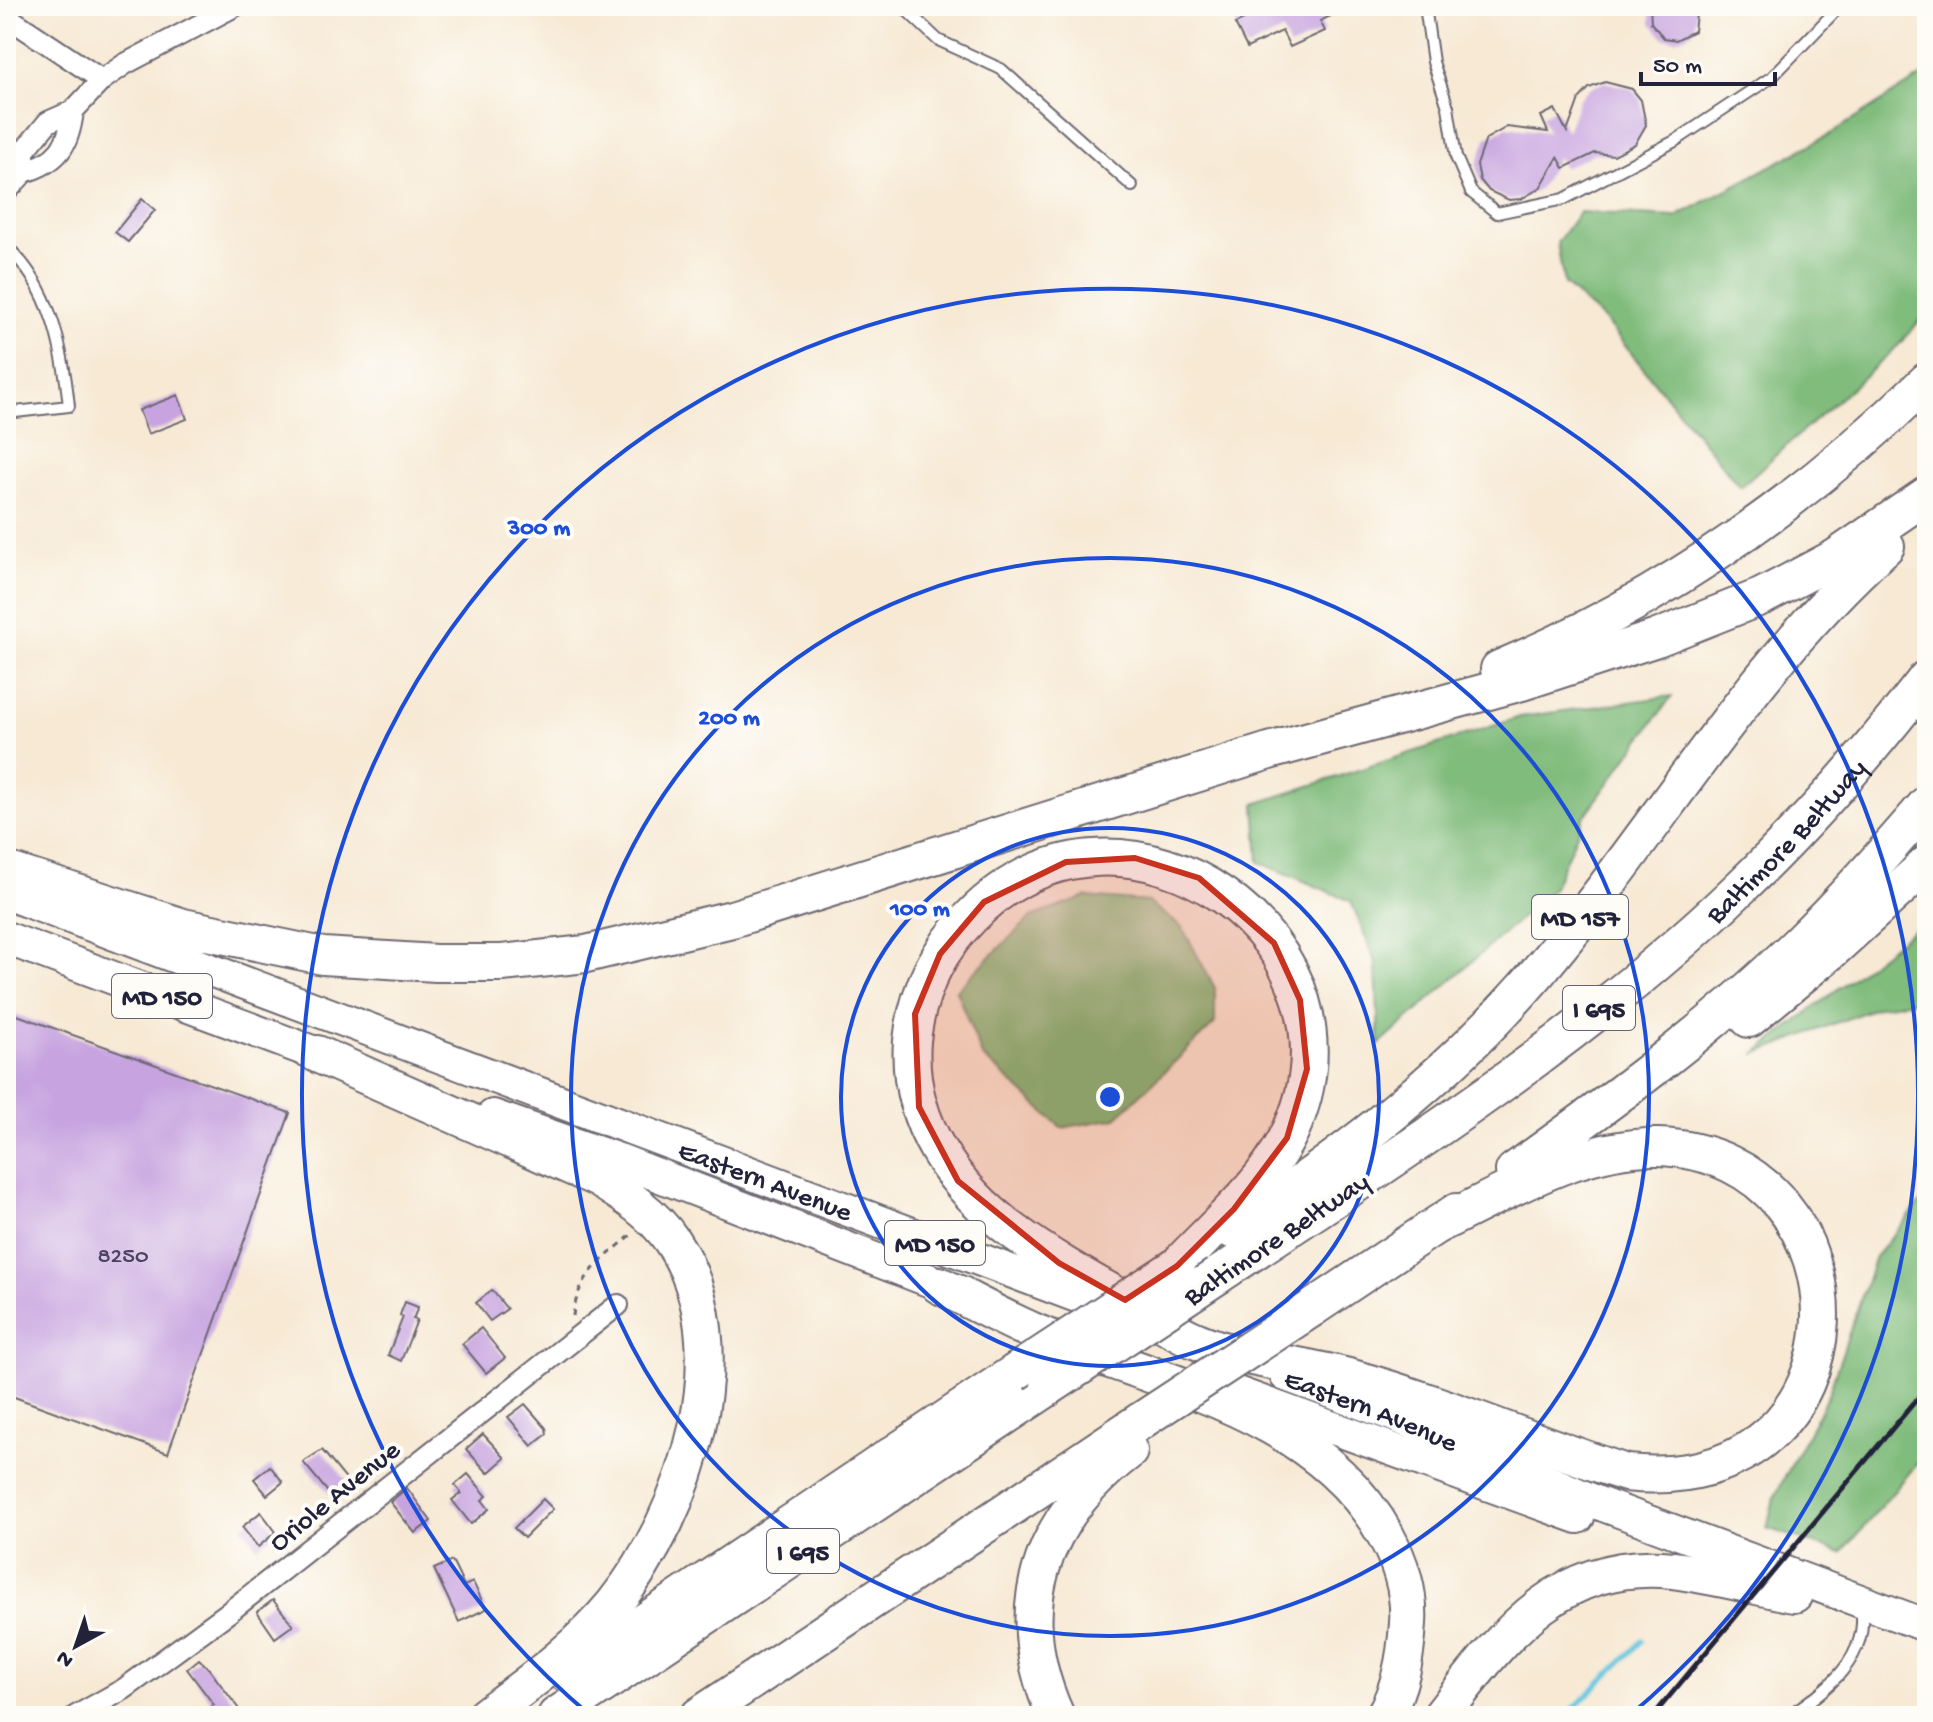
<svg xmlns="http://www.w3.org/2000/svg" width="1933" height="1722" font-family="'Gochi Hand',sans-serif">
<style>
.forest{fill:#80bc7c;stroke:#516f5c;stroke-width:2}
.lines{fill:none;stroke-linecap:round;stroke-linejoin:round}
.stream{stroke:#60c5de;stroke-width:5}
.building{fill:#c7a4e0}
.service-casing{stroke:#6d6871;stroke-width:14}
.minor-casing{stroke:#6d6871;stroke-width:24}
.primary-casing{stroke:#6d6871;stroke-width:36}
.motorway-casing{stroke:#6d6871;stroke-width:40}
.path{stroke:#6d6871;stroke-width:3;stroke-dasharray:6 6;stroke-linecap:butt}
.service{stroke:#fff;stroke-width:10}
.minor{stroke:#fff;stroke-width:20}
.primary{stroke:#fff;stroke-width:32}
.motorway{stroke:#fff;stroke-width:36}
.rail{stroke:#22223b;stroke-width:5}
.motorway-bridge-casing{stroke:#6d6871;stroke-width:40;stroke-linecap:butt}
.motorway-bridge{stroke:#fff;stroke-width:36}
.marked{fill:#c8321e;fill-opacity:0.2;stroke:#c8321e;stroke-width:6;stroke-linejoin:round}
.ring{fill:none;stroke:#1d4ed8;stroke-width:4}
.labels{text-anchor:middle;stroke-width:8;stroke-linejoin:round;paint-order:stroke}
.number-label{font-size:24px;fill:#4b4264}
.shield{fill:#fdfcf7;stroke:#646373;stroke-width:2}
.shield-label{font-size:26px;font-weight:bold;fill:#22223b}
.street-label{font-size:28px;fill:#22223b;stroke:#fdfcf7}
.centre{fill:#1d4ed8;stroke:#fdfcf7;stroke-width:4}
.ring-label{font-size:24px;text-anchor:middle;font-weight:bold;fill:#1d4ed8;stroke:#fdfcf7;stroke-width:8;stroke-linejoin:round;paint-order:stroke}
</style>
<rect width="100%" height="100%" fill="#fdfcf7"/>
<filter id="ink" filterUnits="userSpaceOnUse"><feTurbulence type="fractalNoise" baseFrequency=".0125" numOctaves="2"/><feDisplacementMap in="SourceGraphic" scale="16" xChannelSelector="R" yChannelSelector="G"/><feConvolveMatrix kernelMatrix="1 2 1 2 8 2 1 2 1" color-interpolation-filters="sRGB"/></filter>
<filter id="wash" filterUnits="userSpaceOnUse"><feTurbulence type="fractalNoise" baseFrequency=".006" numOctaves="4" result="noise"/><feDisplacementMap in="SourceGraphic" scale="32" xChannelSelector="R" yChannelSelector="G"/><feGaussianBlur stdDeviation="1.8" result="paint"/><feColorMatrix in="noise" values="0 0 0 0 0 0 0 0 0 0 0 0 0 0 0 0 0 1.4 0 .05"/><feComposite in="paint" operator="in"/></filter>
<g filter="url(#wash)">
<rect width="100%" height="100%" fill="#f7e9d4"/>
<!-- forest -->
<g class="forest">
<path d="M1927 73V313L1894 350 1740 487 1605 321 1564 284 1557 243 1579 212 1676 217 1827 136Z"/>
<path d="M1672 696 1584 817 1553 889 1379 1045 1376 964 1351 901 1259 862 1255 804 1520 717Z"/>
<path d="M1086 897 1148 902 1182 927 1215 988V1023L1116 1118 1062 1128 982 1056 956 990 1031 917Z"/>
<path d="M1927 919V999L1880 1006 1755 1054Z"/>
<path d="M1927 1195V1452L1842 1553 1767 1528 1774 1498 1828 1395 1875 1257Z"/>
</g>
<g class="lines">
<!-- stream -->
<path class="stream" d="M1566 1716 1642 1641"/>
</g>
<g id="blocks">
<!-- building -->
<g class="building">
<path d="M1273 6H1351L1320 21 1325 31 1290 47 1282 31 1247 48 1235 24Z"/>
<path d="M1650 6H1697L1694 31 1676 40 1664 38 1651 23Z"/>
<path d="M1605 82 1632 89 1641 100 1646 125 1635 144 1614 155 1595 153 1564 168 1558 157 1540 188 1521 199 1509 200 1489 191 1480 180 1477 165 1486 139 1507 127 1548 132 1541 116 1555 109 1567 132 1579 99 1589 88Z"/>
<path d="M142 199 155 210 128 242 115 232Z"/>
<path d="M178 395 187 419 148 434 139 410Z"/>
<path d="M6 1011 290 1113 168 1453 6 1394Z"/>
<path d="M492 1290 507 1309 490 1321 476 1303Z"/>
<path d="M405 1302 418 1307 413 1319 417 1320 401 1361 388 1355 403 1317 400 1315Z"/>
<path d="M481 1328 505 1358 486 1373 462 1344Z"/>
<path d="M525 1404 546 1428 547 1434 532 1446 508 1417Z"/>
<path d="M483 1434 505 1458 488 1473 466 1449Z"/>
<path d="M322 1450 349 1483 332 1497 303 1462Z"/>
<path d="M270 1466 283 1482 267 1495 254 1479Z"/>
<path d="M468 1474 487 1496 482 1500 489 1509 471 1524 452 1500 461 1493 455 1485Z"/>
<path d="M407 1488 431 1521 415 1533 390 1502Z"/>
<path d="M543 1499 553 1509 524 1538 514 1528Z"/>
<path d="M261 1512 276 1532 258 1547 242 1527Z"/>
<path d="M452 1561 464 1586 473 1582 486 1609 459 1622 434 1569Z"/>
<path d="M273 1600 293 1625 275 1638 257 1612Z"/>
<path d="M199 1659 209 1669 244 1716H198L214 1705 187 1669Z"/>
</g>
</g>
</g>
<g filter="url(#ink)">
<use href="#blocks" fill-opacity="0" stroke="#6d6871" stroke-width="2"/>
<g class="lines">
<defs>
<g id="service">
<path d="M902 6 938 40 1001 69 1132 186"/>
<path d="M1425 6 1433 62 1448 107 1456 157 1471 192 1497 213 1564 199 1675 141 1772 77 1840 6"/>
<path d="M6 246C51 286 63 349 69 406L6 413"/>
<path d="M1788 1716C1826 1690 1870 1659 1861 1606"/>
</g>
<g id="minor">
<path d="M6 16 102 80"/>
<path d="M73 111C69 146 58 162 24 172V151L48 122 73 111 102 80 125 64 235 6"/>
<path d="M6 192 24 172"/>
<path d="M76 1716 124 1689 229 1612 618 1305"/>
</g>
<g id="primary">
<path id="s1" d="M6 893 1130 1316"/>
<path d="M6 938 339 1062"/>
<path d="M493 1116 619 1160 962 1293"/>
<path id="s2" d="M1286 1375 1394 1415 1598 1503 1927 1626"/>
<path d="M1223 1388 1578 1517"/>
</g>
<g id="motorway">
<path d="M1499 669C1660 602 1803 501 1927 381"/>
<path d="M6 870 183 927 323 956 436 963H502L586 954 732 919 1269 751 1522 682 1657 638 1763 596 1835 558 1927 495"/>
<path d="M1749 1019 1830 952 1927 864"/>
<path d="M317 1054 597 1178C625 1195 653 1213 672 1241 743 1347 687 1513 614 1604 578 1648 530 1682 485 1716"/>
<path d="M1514 1171C1612 1101 1712 1028 1799 943 1844 899 1886 852 1927 804"/>
<path d="M1232 1230C1345 1155 1449 1076 1537 973 1657 832 1747 670 1886 546"/>
<path d="M1177 1266C1215 1225 1259 1190 1286 1140 1388 945 1123 759 971 917 937 951 917 993 912 1041 906 1121 954 1189 1016 1233 1054 1261 1095 1283 1136 1307 1156 1318 1176 1333 1197 1341 1242 1360 1304 1364 1352 1378 1445 1404 1534 1443 1626 1473 1879 1500 1879 1154 1658 1147 1580 1145 1505 1193 1437 1225"/>
<path id="s3" d="M1217 1276C1398 1156 1585 1038 1742 886 1809 822 1870 751 1927 678"/>
<path d="M939 1285C972 1301 1004 1319 1037 1333 1159 1383 1317 1410 1386 1536 1400 1562 1410 1593 1408 1623 1406 1655 1401 1688 1384 1716"/>
<path d="M1311 1309 1456 1212"/>
<path d="M567 1674 1014 1373"/>
<path d="M556 1716 1049 1387"/>
<path d="M699 1716 1142 1420"/>
<path d="M1056 1716C1008 1610 1039 1520 1129 1451"/>
<path d="M1441 1716C1503 1636 1559 1558 1673 1570 1713 1575 1754 1586 1794 1594"/>
</g>
</defs>
<!-- service casing -->
<use href="#service" class="service-casing"/>
<!-- minor casing -->
<use href="#minor" class="minor-casing"/>
<!-- primary casing -->
<use href="#primary" class="primary-casing"/>
<!-- motorway casing -->
<use href="#motorway" class="motorway-casing"/>
<!-- path -->
<path class="path" d="M573 1316C578 1274 601 1262 631 1235"/>
<!-- service -->
<use href="#service" class="service"/>
<!-- minor -->
<use href="#minor" class="minor"/>
<!-- primary -->
<use href="#primary" class="primary"/>
<!-- motorway -->
<use href="#motorway" class="motorway"/>
<!-- rail -->
<path class="rail" d="M1653 1716 1927 1387"/>
<defs>
<g id="motorway-bridge">
<path d="M1014 1373 1177 1266"/>
<path d="M1049 1387 1217 1276"/>
<path d="M1142 1420 1311 1309"/>
</g>
</defs>
<!-- motorway-bridge casing -->
<use href="#motorway-bridge" class="motorway-bridge-casing"/>
<!-- motorway-bridge -->
<use href="#motorway-bridge" class="motorway-bridge"/>
</g>
</g>
<!-- marked area -->
<path class="marked" d="M1135 858 1199 878 1274 943 1300 1000 1307 1069 1287 1138 1234 1209 1177 1266 1125 1300 1059 1263 958 1181 919 1107 915 1014 940 954 984 902 1066 862Z"/>
<!-- distance rings -->
<g class="ring">
<circle cx="1110" cy="1097" r="269"/>
<circle cx="1110" cy="1097" r="539"/>
<path d="M591 1716A808 808 0 1 1 1629 1716"/>
</g>
<g class="labels">
<!-- number labels -->
<g class="number-label">
<text x="123" y="1262">8250</text>
</g>
<!-- shield labels -->
<g class="shield">
<rect x="1532" y="895" width="96" height="44" rx="6"/>
<rect x="112" y="974" width="100" height="44" rx="6"/>
<rect x="1563" y="986" width="72" height="44" rx="6"/>
<rect x="885" y="1221" width="100" height="44" rx="6"/>
<rect x="767" y="1529" width="72" height="44" rx="6"/>
</g>
<g class="shield-label">
<text x="1580" y="926">MD 157</text>
<text x="162" y="1005">MD 150</text>
<text x="1599" y="1017">I 695</text>
<text x="935" y="1252">MD 150</text>
<text x="803" y="1560">I 695</text>
</g>
<!-- street labels -->
<g class="street-label">
<text dy="10" stroke="none"><textPath href="#s3" startOffset="718">Baltimore Beltway</textPath></text>
<text dy="10" stroke="none"><textPath href="#s1" startOffset="812">Eastern Avenue</textPath></text>
<text transform="translate(1275 1237) rotate(-34)" y="10">Baltimore Beltway</text>
<text dy="10" stroke="none"><textPath href="#s2" startOffset="92">Eastern Avenue</textPath></text>
<text transform="translate(333 1494) rotate(-39)" y="10">Oriole Avenue</text>
</g>
</g>
<circle cx="1110" cy="1097" r="12" class="centre"/>
<g class="ring-label">
<text x="539" y="534">300 m</text>
<text x="729" y="724">200 m</text>
<text x="920" y="915">100 m</text>
</g>
<!-- margin -->
<rect width="1933" height="1722" fill="none" stroke="#fdfcf7" stroke-width="32"/>
<!-- north arrow -->
<g transform="translate(76 1646) rotate(220)" stroke="#fdfcf7" stroke-width="6" paint-order="stroke">
<path d="M0-6L14 30L0 20L-14 30Z" fill="#22223b"/>
<text y="-12" font-size="22" font-weight="bold" text-anchor="middle" fill="#22223b">N</text>
</g>
<!-- scale -->
<path d="M1641 72v12h134v-12" fill="none" stroke="#22223b" stroke-width="4"/>
<text x="1653" y="72" font-size="24" fill="#22223b" stroke="#fdfcf7" stroke-width="6" paint-order="stroke">50 m</text>
</svg>
